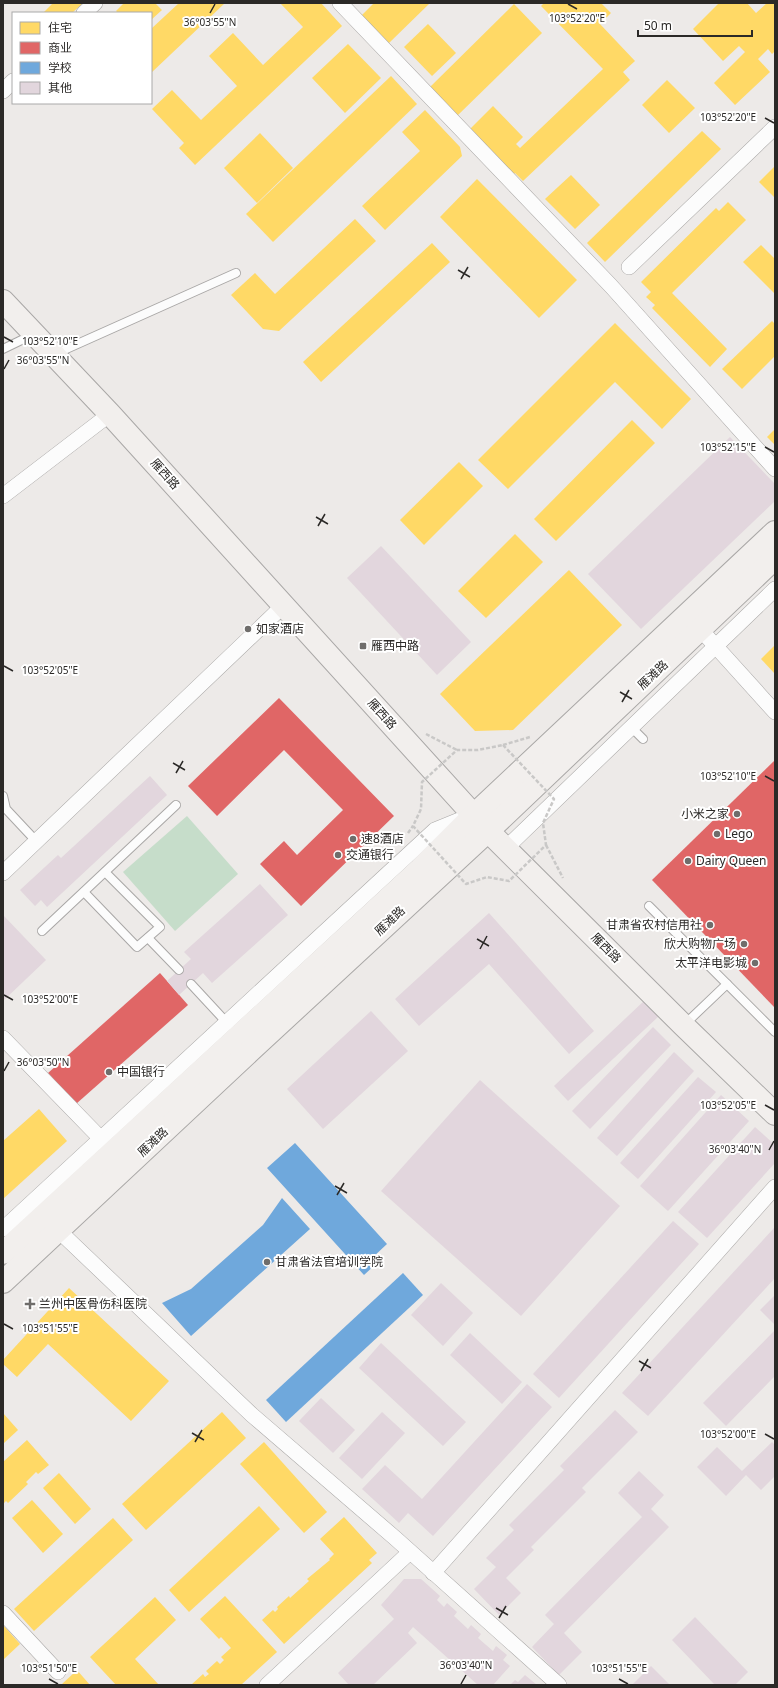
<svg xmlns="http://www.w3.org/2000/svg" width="778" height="1688" font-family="'Noto Sans','Noto Sans SC',sans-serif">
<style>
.green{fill:#c6ddca}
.homes{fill:#ffd966}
.shops{fill:#e06666}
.schools{fill:#6fa8dc}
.building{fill:#e2d6dd}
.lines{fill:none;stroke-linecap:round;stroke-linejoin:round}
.service-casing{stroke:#a9a7a6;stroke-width:10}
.minor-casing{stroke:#a9a7a6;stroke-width:16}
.secondary-casing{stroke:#a9a7a6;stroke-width:24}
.path{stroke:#c9c8c7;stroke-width:2.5;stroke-dasharray:4 2;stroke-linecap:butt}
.service{stroke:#fcfcfc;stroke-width:8}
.minor{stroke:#fcfcfc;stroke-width:15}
.secondary{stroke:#f2efed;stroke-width:22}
.path-bridge{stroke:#c9c8c7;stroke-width:2.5;stroke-dasharray:4 2;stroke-linecap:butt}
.ticks{fill:none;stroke:#2b2927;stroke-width:1.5}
.poi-dot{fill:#6f6d6b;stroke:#fff;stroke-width:1.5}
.labels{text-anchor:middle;stroke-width:4;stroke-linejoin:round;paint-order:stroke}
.street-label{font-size:12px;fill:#2b2927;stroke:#fff}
.poi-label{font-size:12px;fill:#2b2927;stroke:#fff;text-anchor:start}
.ticks-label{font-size:10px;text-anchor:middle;fill:#2b2927;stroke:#fff;stroke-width:4;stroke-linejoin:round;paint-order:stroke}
</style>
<rect width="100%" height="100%" fill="#edeae8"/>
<!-- green -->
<path class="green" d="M187 816 238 874 175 931 123 872Z"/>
<!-- homes -->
<g class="homes">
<path d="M53 3H83L72 13H43Z"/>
<path d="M124 3H155L162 10 151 20V13H118L116 11Z"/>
<path d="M179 3H225L151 73V29Z"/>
<path d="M280 3H321L342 26 195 165 179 148 184 143 152 109 172 90 201 120 237 86 209 56 233 33 263 65 303 27Z"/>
<path d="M374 3H430L388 44 361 16Z"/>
<path d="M544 3H601L611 13 600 24 635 61 623 72 630 80 523 181 515 173 512 176 468 131 493 106 523 137 516 144 520 148 603 69 541 6Z"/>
<path d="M719 3H747L756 13 767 3H775V51L772 54 768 49 758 59 770 72 735 105 714 83 745 52 739 46 723 61 693 29Z"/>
<path d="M514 4 542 33 457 116 429 88Z"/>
<path d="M428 24 456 53 432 76 404 47Z"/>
<path d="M348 44 381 78 345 113 312 78Z"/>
<path d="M391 76 417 104 273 242 246 214Z"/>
<path d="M667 80 695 108 669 133 642 105Z"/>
<path d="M425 110 460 147 462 156 385 230 362 206 420 151 402 132Z"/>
<path d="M702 131 721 149 605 262 587 243Z"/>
<path d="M260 133 293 168 257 203 224 168Z"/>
<path d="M775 166V198L759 182Z"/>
<path d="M571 175 600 205 575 229 545 199Z"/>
<path d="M477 179 577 280 539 318 440 217Z"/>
<path d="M728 202 746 220 672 293 727 349 710 367 652 308 655 305 646 297 651 292 641 282 716 208 719 211Z"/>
<path d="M355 219 376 241 279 331 263 329 231 295 255 273 275 294Z"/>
<path d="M432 243 450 262 321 382 303 362Z"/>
<path d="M761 245 775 259V294L743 262Z"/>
<path d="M772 321 775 324V356L742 389 722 369Z"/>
<path d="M615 323 691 399 662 429 615 382 508 489 478 460Z"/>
<path d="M632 420 655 443 556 541 534 519Z"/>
<path d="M775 429V445L767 437Z"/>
<path d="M459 462 483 486 424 545 400 520Z"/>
<path d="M515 534 543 562 486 618 458 591Z"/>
<path d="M569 570 622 625 513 730 475 731 440 694Z"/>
<path d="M775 645V674L761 659Z"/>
<path d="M39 1109 67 1141 3 1199V1141Z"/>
<path d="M69 1288 169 1381 131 1421 48 1344 17 1377 3 1364V1360Z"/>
<path d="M222 1412 246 1438 146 1530 122 1504Z"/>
<path d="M3 1413 18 1430 3 1444Z"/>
<path d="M27 1440 49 1465 38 1474 36 1472 26 1482 28 1484 8 1503 6 1501 3 1504V1462Z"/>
<path d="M264 1442 327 1512 304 1533 240 1464Z"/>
<path d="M59 1473 91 1509 75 1524 43 1488Z"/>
<path d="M32 1500 63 1534 43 1553 12 1518Z"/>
<path d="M259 1506 280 1529 189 1612 169 1590Z"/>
<path d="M344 1517 377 1553 369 1560 372 1563 284 1644 262 1620 273 1610 275 1612 278 1609 277 1607 289 1596 290 1598 309 1581 307 1579 330 1560 329 1559 334 1554 320 1539Z"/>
<path d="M113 1518 133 1540 34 1631 14 1609Z"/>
<path d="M225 1596 277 1652 241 1685H191L203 1674 205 1677 209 1674 206 1671 217 1661 220 1664 224 1660 221 1657 231 1648 221 1637 219 1639 200 1619Z"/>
<path d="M155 1597 176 1620 135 1659 159 1685H116L90 1657Z"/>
<path d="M3 1625 20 1644 3 1660Z"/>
<path d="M77 1670 90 1685H61Z"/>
</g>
<!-- shops -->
<g class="shops">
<path d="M279 698 394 816 301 906 260 864 284 841 297 855 343 810 284 750 217 816 188 786Z"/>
<path d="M775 760V1008L652 880Z"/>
<path d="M160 973 188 1005 76 1104 48 1073Z"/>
</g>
<!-- schools -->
<g class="schools">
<path d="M295 1143 387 1244 372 1258 377 1263 364 1275 267 1168Z"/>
<path d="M282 1198 310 1229 191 1336 162 1303 191 1289 263 1225Z"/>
<path d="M403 1273 423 1295 286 1422 266 1400Z"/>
</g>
<!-- building -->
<g class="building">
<path d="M730 437 775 484V501L641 629 588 574Z"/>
<path d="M381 546 471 642 437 675 347 578Z"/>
<path d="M150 776 167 795 47 907 41 900 35 906 20 890 58 855 61 858Z"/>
<path d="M260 884 288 915 212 983 203 973 179 995 167 981 191 959 184 952Z"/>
<path d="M489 913 594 1031 569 1054 489 964 419 1026 395 999Z"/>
<path d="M3 915 46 960 3 1001Z"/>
<path d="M645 1000 659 1016 568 1101 554 1086Z"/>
<path d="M371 1011 408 1051 323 1129 287 1089Z"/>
<path d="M653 1027 671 1045 590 1129 572 1111Z"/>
<path d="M674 1052 694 1071 617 1156 597 1138Z"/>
<path d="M698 1077 716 1092 638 1179 620 1163Z"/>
<path d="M480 1080 620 1206 521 1316 381 1191Z"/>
<path d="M721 1095 749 1121 668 1211 640 1186Z"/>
<path d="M755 1127 775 1145V1163L707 1238 678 1212Z"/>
<path d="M673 1221 699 1244 559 1398 533 1374Z"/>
<path d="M775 1227V1278L648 1416 622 1393Z"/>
<path d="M441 1283 473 1313 443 1346 411 1315Z"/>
<path d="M775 1295V1325L760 1310Z"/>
<path d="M775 1330V1376L726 1426 703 1403Z"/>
<path d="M470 1333 522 1382 502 1404 450 1355Z"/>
<path d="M381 1343 466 1422 443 1446 359 1368Z"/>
<path d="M527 1384 552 1407 433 1536 408 1513 399 1523 362 1489 385 1465 422 1499Z"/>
<path d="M321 1398 355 1430 333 1453 299 1421Z"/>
<path d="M615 1410 638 1432 582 1488 586 1492 531 1547 534 1550 506 1578 521 1593 499 1615 474 1589 496 1567 486 1558 514 1530 509 1525 564 1470 560 1466Z"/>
<path d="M382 1412 405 1433 362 1479 339 1458Z"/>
<path d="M772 1442 775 1445V1476L761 1490 746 1475 726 1496 697 1467 717 1447 742 1471Z"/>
<path d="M639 1471 664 1495 651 1509 669 1527 564 1633 582 1652 559 1675 532 1647 554 1624 545 1615 642 1517 618 1493Z"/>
<path d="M404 1579H421L440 1596 437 1600 444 1607 447 1603 457 1612 454 1616 468 1629 471 1625 481 1634 478 1638 493 1651 496 1646 507 1655 503 1660 510 1666 493 1685H478L413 1627 408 1633 417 1643 373 1685H349L338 1673 394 1619 381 1605Z"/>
<path d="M695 1617 748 1672 735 1685H715L672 1640Z"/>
<path d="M651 1666 670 1685H632Z"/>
<path d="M525 1675 537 1685H510L515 1680 518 1682Z"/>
</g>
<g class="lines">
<defs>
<g id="service">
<path d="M3 349 34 334"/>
<path d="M55 354 236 273"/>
<path d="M631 727 643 739"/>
<path d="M3 796 6 809 36 841"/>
<path d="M84 892 137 947 160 927 105 872"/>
<path d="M649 906 775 1032"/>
<path d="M42 931 176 805"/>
<path d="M148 938 179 970"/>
<path d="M191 984 229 1025"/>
<path d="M684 1025 727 984"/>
</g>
<g id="minor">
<path d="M340 3 611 286 775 469"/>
<path d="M84 13 95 3"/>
<path d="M3 91 13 81"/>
<path d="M629 267 775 127"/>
<path d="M3 496 110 414"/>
<path d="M701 630 775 712"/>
<path d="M506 848 775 589"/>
<path d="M3 873 284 605"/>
<path d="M3 1038 107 1145"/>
<path d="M3 1229 435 830 467 817"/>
<path d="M58 1230 252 1415 395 1538 559 1685"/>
<path d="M433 1573 775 1187"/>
<path d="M3 1613 58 1672"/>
<path d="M267 1685 410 1552"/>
</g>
<g id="secondary">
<path d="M3 301 110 414 488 831 683 1025 775 1114"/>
<path d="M3 1253 420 869 474 815 775 532"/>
<path d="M3 1282 251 1050 488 831 775 558"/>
</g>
</defs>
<!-- service casing -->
<use href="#service" class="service-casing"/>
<!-- minor casing -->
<use href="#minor" class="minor-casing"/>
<!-- secondary casing -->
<use href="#secondary" class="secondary-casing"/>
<!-- path -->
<g class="path">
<path d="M426 734 457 750"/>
<path d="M503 745 530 737"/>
<path d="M408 833 413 826"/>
<path d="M546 845 563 878"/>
</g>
<!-- service -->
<use href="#service" class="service"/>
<!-- minor -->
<use href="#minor" class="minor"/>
<!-- secondary -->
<use href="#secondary" class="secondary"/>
<!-- path-bridge -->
<path class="path-bridge" d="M503 745 554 799 543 823 546 845 509 881 487 877 466 884 413 826 421 809 422 782 457 750H478Z"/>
</g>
<!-- ticks -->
<path class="ticks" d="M568 4 577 9M210 13 215 4M765 118 774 123M458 270 470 277M461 279 468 267M4 337 13 342M4 369 9 360M765 447 774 452M316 517 328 524M318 526 325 514M4 666 13 671M620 692 632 699M622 702 629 690M173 763 185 770M176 773 183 761M765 776 774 781M477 939 489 946M480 949 487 936M4 995 13 1000M4 1071 9 1062M765 1105 774 1110M769 1150 774 1141M335 1186 347 1193M337 1195 344 1183M4 1324 13 1329M639 1361 651 1368M641 1371 648 1359M192 1433 204 1440M765 1434 774 1439M195 1442 202 1430M496 1608 508 1615M499 1618 506 1606M49 1679 58 1684M619 1679 628 1684M461 1684 466 1675"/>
<!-- markers -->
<g class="poi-dot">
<circle cx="248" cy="629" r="4"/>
<rect x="359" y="642" width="8" height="8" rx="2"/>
<circle cx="737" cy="814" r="4"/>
<circle cx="717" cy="834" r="4"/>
<circle cx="353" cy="839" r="4"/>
<circle cx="338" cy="855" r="4"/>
<circle cx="688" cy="861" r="4"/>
<circle cx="710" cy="925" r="4"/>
<circle cx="744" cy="944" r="4"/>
<circle cx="755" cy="963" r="4"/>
<circle cx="109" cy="1072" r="4"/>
<circle cx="267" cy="1262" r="4"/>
<path d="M28 1298h4v4h4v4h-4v4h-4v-4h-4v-4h4z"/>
</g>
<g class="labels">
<!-- street labels -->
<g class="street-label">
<text transform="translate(165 474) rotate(48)" y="4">雁西路</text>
<text transform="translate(653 675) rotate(-43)" y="4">雁滩路</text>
<text transform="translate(382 714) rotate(48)" y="4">雁西路</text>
<text transform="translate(390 921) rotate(-43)" y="4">雁滩路</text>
<text transform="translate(606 948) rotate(45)" y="4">雁西路</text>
<text transform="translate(153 1142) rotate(-43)" y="4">雁滩路</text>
</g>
<!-- poi labels -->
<g class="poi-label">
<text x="256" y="633">如家酒店</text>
<text x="371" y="650">雁西中路</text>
<text x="729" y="818" text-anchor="end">小米之家</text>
<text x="725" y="838">Lego</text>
<text x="361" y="843">速8酒店</text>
<text x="346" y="859">交通银行</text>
<text x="696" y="865">Dairy Queen</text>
<text x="702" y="929" text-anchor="end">甘肃省农村信用社</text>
<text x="736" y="948" text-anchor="end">欣大购物广场</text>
<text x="747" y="967" text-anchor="end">太平洋电影城</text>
<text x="117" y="1076">中国银行</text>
<text x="275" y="1266">甘肃省法官培训学院</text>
<text x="39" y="1308">兰州中医骨伤科医院</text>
</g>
</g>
<g class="ticks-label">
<text x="577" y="22">103°52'20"E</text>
<text x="210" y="26">36°03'55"N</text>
<text x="728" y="121">103°52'20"E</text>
<text x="50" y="345">103°52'10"E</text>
<text x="43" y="364">36°03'55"N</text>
<text x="728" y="451">103°52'15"E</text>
<text x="50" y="674">103°52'05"E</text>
<text x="728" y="780">103°52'10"E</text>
<text x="50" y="1003">103°52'00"E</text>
<text x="43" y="1066">36°03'50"N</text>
<text x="728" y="1109">103°52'05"E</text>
<text x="735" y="1153">36°03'40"N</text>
<text x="50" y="1332">103°51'55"E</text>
<text x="728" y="1438">103°52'00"E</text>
<text x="466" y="1669">36°03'40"N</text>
<text x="49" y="1672">103°51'50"E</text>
<text x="619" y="1672">103°51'55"E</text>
</g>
<!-- border -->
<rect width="778" height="1688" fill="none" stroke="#2b2927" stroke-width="8"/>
<!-- legend -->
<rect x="12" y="12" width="140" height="92" fill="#ffffff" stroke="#aaa9a9"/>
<rect x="20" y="22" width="20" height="12" fill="#ffd966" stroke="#aaa9a9"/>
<text x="48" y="32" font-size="12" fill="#2b2927">住宅</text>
<rect x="20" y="42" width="20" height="12" fill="#e06666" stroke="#aaa9a9"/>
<text x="48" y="52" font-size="12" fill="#2b2927">商业</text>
<rect x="20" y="62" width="20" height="12" fill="#6fa8dc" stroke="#aaa9a9"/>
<text x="48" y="72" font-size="12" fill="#2b2927">学校</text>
<rect x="20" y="82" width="20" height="12" fill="#e2d6dd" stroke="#aaa9a9"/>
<text x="48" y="92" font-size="12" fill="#2b2927">其他</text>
<!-- scale -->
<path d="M638 30v6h114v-6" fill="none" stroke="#2b2927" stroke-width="2"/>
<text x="644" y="30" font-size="12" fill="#2b2927" stroke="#ffffff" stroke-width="3" paint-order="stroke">50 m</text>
</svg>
